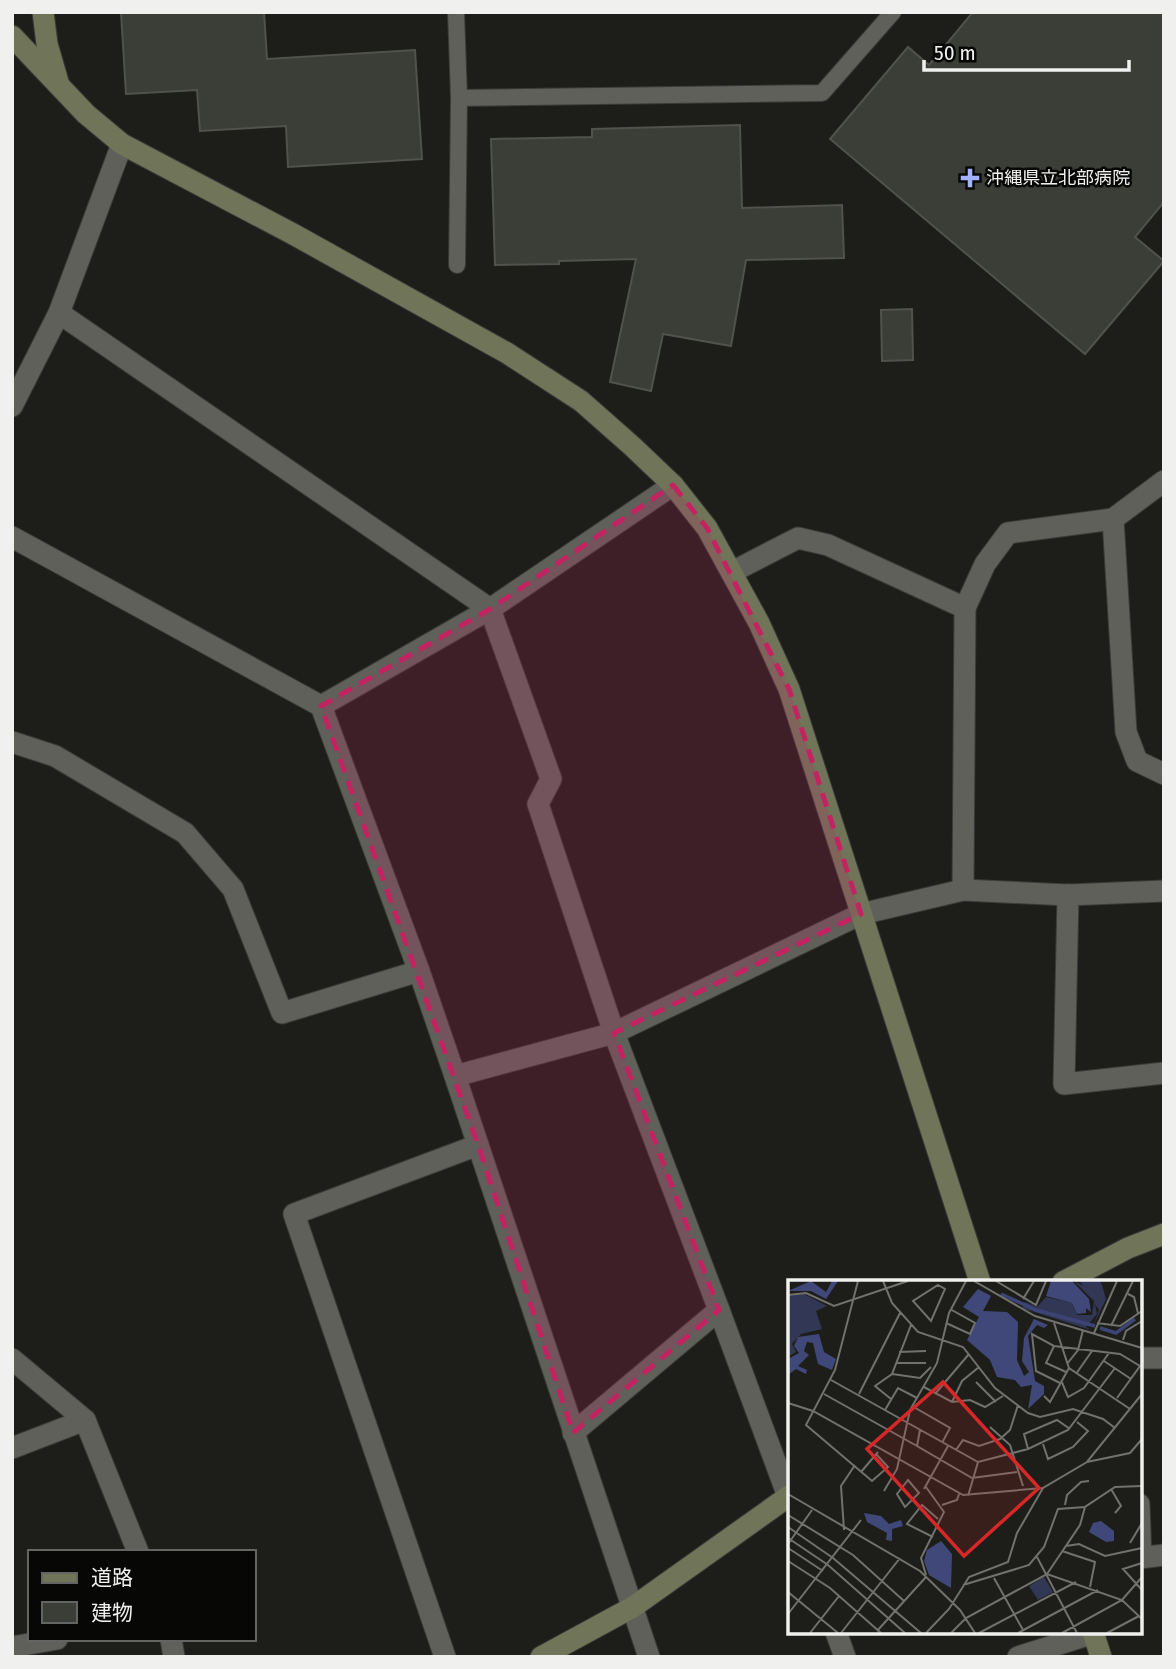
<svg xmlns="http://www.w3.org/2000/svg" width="1176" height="1669" font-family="'Fira Sans Condensed','Noto Sans JP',sans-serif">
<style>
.building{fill:#3b3d37;stroke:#50524c;stroke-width:2}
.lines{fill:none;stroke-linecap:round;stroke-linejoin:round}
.lane-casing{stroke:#3a3b38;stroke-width:18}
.street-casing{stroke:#3a3b38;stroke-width:23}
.secondary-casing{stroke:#3a3b38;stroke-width:23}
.lane{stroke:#5f605a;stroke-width:16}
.street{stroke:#5f605a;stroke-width:21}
.secondary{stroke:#707559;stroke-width:21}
.marked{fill:#c42362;fill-opacity:0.2;stroke:#c42362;stroke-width:5;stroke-dasharray:14 9;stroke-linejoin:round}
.poi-dot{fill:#a3b2fd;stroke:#070806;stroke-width:2.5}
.labels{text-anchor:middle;stroke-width:5;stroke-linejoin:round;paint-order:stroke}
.poi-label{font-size:18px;fill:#f0f1ee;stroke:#070806;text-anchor:start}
.inset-river{fill:none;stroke:#3c4475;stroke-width:3.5}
.inset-road{fill:none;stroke:#71726e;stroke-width:2}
.view{fill:#d62828;fill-opacity:0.15;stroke:#d62828;stroke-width:3.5}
.inset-edge{fill:none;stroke:#f0f1ee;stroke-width:3.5}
</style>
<rect width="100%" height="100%" fill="#1d1e19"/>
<!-- building -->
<g class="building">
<path d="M121 12H264L267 59 415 50 422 159 288 167 286 126 200 131 197 90 126 94Z"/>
<path d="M973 12H1164V202L1135 237 1164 261 1085 354 830 139 908 47 929 65Z"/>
<path d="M740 125 742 208 842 205 844 258 746 260 731 346 663 334 651 391 610 382 636 259 559 261V264L495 265 491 139 592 137V129Z"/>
<path d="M912 309 913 360 882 361 881 310Z"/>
</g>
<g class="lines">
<defs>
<g id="lane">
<path d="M456 12 459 98 457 265"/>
<path d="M459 98 822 93 893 12"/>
</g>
<g id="street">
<path d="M59 313 490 609 551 779 538 804 614 1033 719 1310 573 1433"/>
<path d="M12 406 59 313 122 144"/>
<path d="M1113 519 1126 732 1137 761 1164 774"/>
<path d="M12 537 321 706 419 971 455 1076 649 1657"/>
<path d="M732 572 798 538 828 545 965 608"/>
<path d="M321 706 490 609 673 485"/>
<path d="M12 742 55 756 185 833 233 889 282 1013 419 971"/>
<path d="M963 890 965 608 985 564 1008 533 1113 519 1164 481"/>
<path d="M1164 891 1068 895 1064 1084 1164 1073"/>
<path d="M455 1076 614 1033 861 914 963 890 1068 895"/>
<path d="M719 1310 789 1499"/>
<path d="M1139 1358H1164"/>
<path d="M12 1359 85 1420 138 1552"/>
<path d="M12 1448 85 1420"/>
<path d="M1139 1504 1141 1558"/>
<path d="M1139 1558 1164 1555"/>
<path d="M836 1632 845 1657"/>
<path d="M171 1639 174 1657"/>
<path d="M12 1647 57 1639"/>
<path d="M445 1657 294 1214 478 1145"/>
<path d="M1018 1657 1094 1633"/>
</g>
<g id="secondary">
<path d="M43 12 47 44 58 82"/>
<path d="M12 36 86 114 122 144 293 234 507 353 581 401 632 446 673 485 707 528 759 623 789 689 980 1282"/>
<path d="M1063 1282 1128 1248 1164 1234"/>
<path d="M1093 1632 1101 1657"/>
<path d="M541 1657 633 1607 789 1496"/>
</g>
</defs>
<!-- lane casing -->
<use href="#lane" class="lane-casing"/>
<!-- street casing -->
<use href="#street" class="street-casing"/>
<!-- secondary casing -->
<use href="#secondary" class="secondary-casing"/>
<!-- lane -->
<use href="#lane" class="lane"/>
<!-- street -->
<use href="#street" class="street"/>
<!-- secondary -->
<use href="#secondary" class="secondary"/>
</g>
<!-- marked area -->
<path class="marked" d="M673 485 707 528 789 689 861 914 614 1033 719 1310 573 1433 478 1145 321 706 490 609Z"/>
<!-- markers -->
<path class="poi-dot" d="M966.5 167.5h7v7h7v7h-7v7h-7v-7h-7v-7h7z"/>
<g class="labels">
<!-- poi labels -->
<g class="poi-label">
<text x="986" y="184">沖縄県立北部病院</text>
</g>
</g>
<!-- overview -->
<g transform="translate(788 1280)">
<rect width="354" height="354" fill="#1d1e19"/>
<path d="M286 1 296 6 291 1H312L314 5 318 19 306 44 311 30 307 24 309 34 298 47 303 50 234 28 237 22 249 27 258 17 284 23 289 35H304L306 21ZM16 14 39 26 28 31 34 49 13 54 4 64 8 72 0 77V16ZM256 297 265 312 250 320 241 306Z" fill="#323756"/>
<path d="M23 1 38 12 44 1H50L38 19 23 11H0ZM263 1H284L301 19 303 32 298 28V33L289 34 284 23 258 16ZM190 9 203 16 195 31 219 32 230 42 229 80 236 96 241 92 234 81 236 58 246 39 260 45 256 48 249 45 240 56 247 101 256 106V114L240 129 244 105 233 107 227 100 209 97 202 80 179 60 191 37 175 27ZM31 54 36 72 48 79 44 90 30 84 25 63 19 62 16 71 21 75 10 86 19 90 18 94 8 89 0 95V79L11 73 6 66 10 57ZM76 233 93 236 101 244 113 240 115 246 104 249V261L98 260 99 253 79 242ZM313 241 326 251V261L318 262 301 252 305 243ZM153 261 164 274 163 308 141 295 136 281 139 270Z" fill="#40487a"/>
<path class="inset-river" d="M213 14 248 30 307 46M312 48 328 53 347 39"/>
<path class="inset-road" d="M70 1 47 90 18 145 84 201 100 187 88 174M95 1 104 23 130 52 175 67 207 108 240 133 252 137 285 129 315 139 327 148M186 1 247 36 354 68M208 1 248 25 258 1M150 5 157 9 143 41 125 21ZM340 14 346 17 350 33M0 15 18 13 46 26 120 1M235 19 246 1M158 43 182 54 187 43 162 29M266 43 281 88 342 129M309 43 332 46 354 31M323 46 345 1M306 53 329 1M335 60 338 51 354 41M266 66 258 83 278 92M111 72 138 71M316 81 343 99M108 83H138M279 84 290 70 295 50M104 94 132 98 143 87M288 94 304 71M43 100 190 182 240 169 280 150 327 88M273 100 280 117 296 108 321 73M188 102 208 122M272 103 248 91 244 54 266 66 332 74 352 86 329 118M136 107 164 122 182 120 197 127 215 116M36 114 129 166M71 114 112 33M147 114 181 74M256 116 262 122 281 88M103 119 87 106 104 94 123 45M164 122 174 101 191 87M0 123 25 131 175 215 255 208M124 126 162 148 154 163M97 130 110 108 129 118M202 147 222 165 235 206M132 150 129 166 184 198 229 192M255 164 260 179 285 167 300 151 289 142M240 169 236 154 269 140 282 149M168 170 175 160 191 166 212 159 222 150 230 125M299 182 342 173 354 159M73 192 90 172M120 200 131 213 117 227 109 214ZM136 209 160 166M323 209 333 226 327 233M96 211 109 189 122 130 149 83 161 33 178 1M0 214 132 291 172 330 187 353M180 216 190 182M154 225 169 220 171 214M277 225 279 215 293 202 301 201M0 235 65 275 116 321M0 247 45 278M56 250 53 206 67 185M145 257 119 244 134 225 150 239M0 258 40 285 117 353M342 263 354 243M0 264 24 230M278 266 291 264 317 276 354 268M0 268 35 291M274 271 307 282 302 307M249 277 289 353M45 278 133 353M0 281 42 308 93 353M354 283 335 289 354 310M259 294 292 245 297 227 327 207 354 206M138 295 133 278 156 232 138 207M206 298 235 350M175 305 241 285 256 267 270 229 297 227M0 312 50 353M0 334 73 240M89 351 138 297M22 353 51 316M53 353 112 278M138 353 161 329 181 297 220 282 229 253 255 208 299 182 354 114M163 353 178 338 259 294 334 320 354 339M191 353 288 302M230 353 310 310M274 353 334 320 354 297M319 353 351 336"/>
<path class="view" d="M155 102 251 208 176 276 79 169Z"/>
<rect width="354" height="354" class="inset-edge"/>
</g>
<!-- border -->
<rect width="1176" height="1669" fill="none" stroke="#f0f1ee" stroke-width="28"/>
<!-- legend -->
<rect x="28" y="1550" width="228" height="91" fill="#070806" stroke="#646563" stroke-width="2"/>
<rect x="42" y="1573" width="35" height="10" fill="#707559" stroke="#646563" stroke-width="2"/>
<text x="91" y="1585" font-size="21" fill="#f0f1ee">道路</text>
<rect x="42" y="1602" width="35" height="21" fill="#3b3d37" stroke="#646563" stroke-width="2"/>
<text x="91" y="1620" font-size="21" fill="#f0f1ee">建物</text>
<!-- scale -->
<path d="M924 60v10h205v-10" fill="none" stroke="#f0f1ee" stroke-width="3.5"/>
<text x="934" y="60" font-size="21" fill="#f0f1ee" stroke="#070806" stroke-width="5" paint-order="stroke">50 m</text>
</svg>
